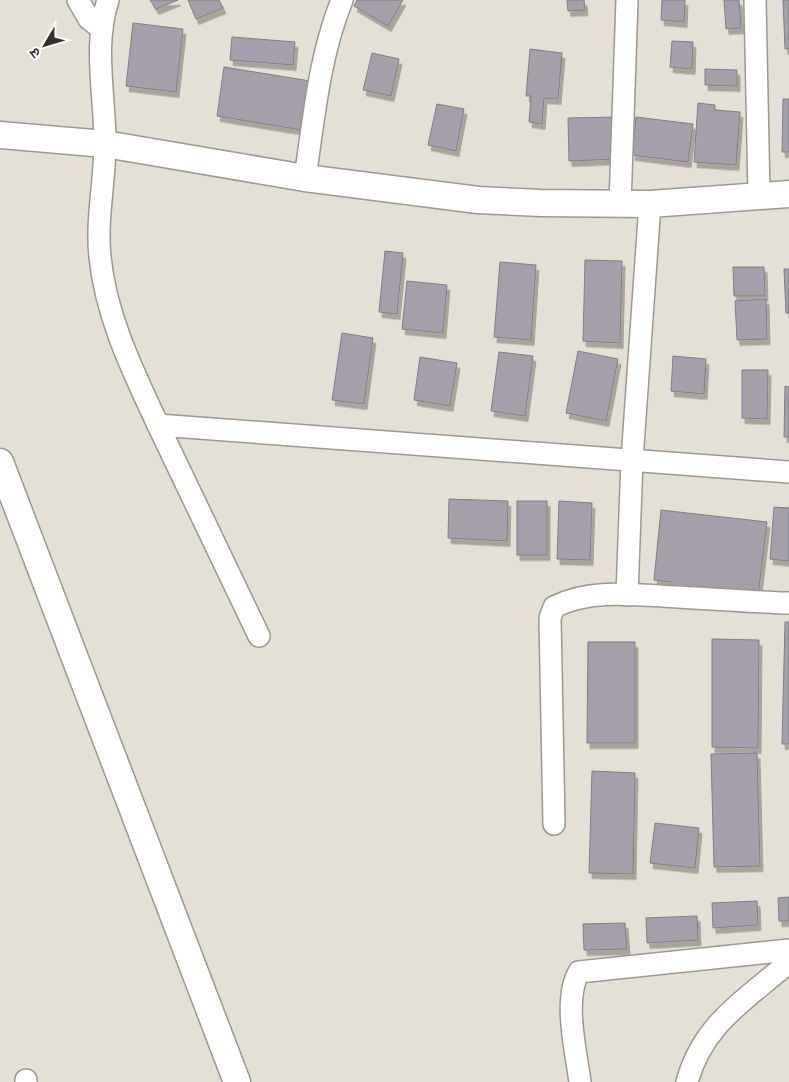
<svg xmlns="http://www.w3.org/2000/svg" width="789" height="1082" font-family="'Asap Condensed','Noto Sans Devanagari',sans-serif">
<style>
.building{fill:#a49faa;stroke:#817c86;filter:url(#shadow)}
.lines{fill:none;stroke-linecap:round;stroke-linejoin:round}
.minor-casing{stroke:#9c988d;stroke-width:24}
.tertiary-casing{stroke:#9c988d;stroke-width:29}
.minor{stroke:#fff;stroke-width:21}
.tertiary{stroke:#fff;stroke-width:26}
</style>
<defs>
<filter id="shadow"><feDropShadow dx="3" dy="5.5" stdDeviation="0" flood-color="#0004"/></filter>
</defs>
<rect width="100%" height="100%" fill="#e4e0d5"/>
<!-- building -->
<g class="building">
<path d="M150 0H178L156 9Z"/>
<path d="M188 0H219L223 8 196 19Z"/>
<path d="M357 0H403L388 26 354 6Z"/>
<path d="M567 0H584L585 10 568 11Z"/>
<path d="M662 0H685L684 22 661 20Z"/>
<path d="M724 0H739L741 28 726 29Z"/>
<path d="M783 0H789V49H785Z"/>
<path d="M133 23 183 29 176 92 126 86Z"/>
<path d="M232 37 295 42 293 65 230 60Z"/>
<path d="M672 41 693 42 692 69 670 67Z"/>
<path d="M530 49 562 53 558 99 544 98 542 124 529 122 531 96H526Z"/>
<path d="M372 53 399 59 391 96 363 90Z"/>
<path d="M224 67 310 81 302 130 217 116Z"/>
<path d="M705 69 737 70V86L705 85Z"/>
<path d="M783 99H789V152H782Z"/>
<path d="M698 103 715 105V110L740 112 736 165 694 162Z"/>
<path d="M437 104 464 109 456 151 428 145Z"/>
<path d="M616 117 617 159 569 161 568 118Z"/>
<path d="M636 117 693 124 688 162 632 155Z"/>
<path d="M385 251 403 253 397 314 379 312Z"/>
<path d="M585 260 622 261 620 343 583 341Z"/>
<path d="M500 262 536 265 531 340 494 337Z"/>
<path d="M733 267H764L765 296H734Z"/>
<path d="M784 269H789V313H786Z"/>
<path d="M407 281 447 285 443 333 402 329Z"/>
<path d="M766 299 767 339 737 340 735 301Z"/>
<path d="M342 333 373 338 364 404 332 400Z"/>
<path d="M578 351 618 359 606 421 566 413Z"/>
<path d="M499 352 533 356 525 416 491 411Z"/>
<path d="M673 356 706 359 704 394 671 391Z"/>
<path d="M420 357 457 363 450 406 414 400Z"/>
<path d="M742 370H768L767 419 742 418Z"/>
<path d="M785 386 789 387V437H784Z"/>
<path d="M449 499 508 501 507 541 448 538Z"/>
<rect x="517" y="501" width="30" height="54"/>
<path d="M559 501 592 503 590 560 557 559Z"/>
<path d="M774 507 789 508V561L770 559Z"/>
<path d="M661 510 767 522 758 596 671 592 672 582 654 580Z"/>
<path d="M785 622H789V744H782Z"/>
<path d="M712 639 759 640 758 748 712 747Z"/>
<path d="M588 642H635V743H587Z"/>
<path d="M757 753 760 866 714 867 711 754Z"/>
<path d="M592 771 635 773 633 874 589 873Z"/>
<path d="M655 823 699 828 695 868 650 863Z"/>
<path d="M789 897V921H779L778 898Z"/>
<path d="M757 901 758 925 713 928 712 903Z"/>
<path d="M697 916 698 940 647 943 646 918Z"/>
<path d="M625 923 627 949 584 950 583 924Z"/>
</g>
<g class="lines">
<defs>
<g id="minor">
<path d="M78 0 89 19 102 29"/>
<path d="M108 0C93 46 105 96 105 143 105 181 96 219 100 257 106 317 133 371 158 425L789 472"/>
<path d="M755 0 759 194"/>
<path d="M305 178C314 118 319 57 342 0"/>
<path d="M620 205 627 0"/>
<path d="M158 425 259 636"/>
<path d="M627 595 632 460 650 204"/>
<path d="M554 824 550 618 554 607C591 588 638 595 678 597 715 599 752 602 789 603"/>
<path d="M26 1082V1080"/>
<path d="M580 1082C576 1051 563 999 579 972L789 950"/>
<path d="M687 1082C703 1023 746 1000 789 962"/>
</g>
<g id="tertiary">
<path d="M0 135 105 144 305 178 478 200 541 203 650 204 789 194"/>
<path d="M0 462 237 1082"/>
</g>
</defs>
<!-- minor casing -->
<use href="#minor" class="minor-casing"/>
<!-- tertiary casing -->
<use href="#tertiary" class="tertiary-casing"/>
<!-- minor -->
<use href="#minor" class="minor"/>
<!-- tertiary -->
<use href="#tertiary" class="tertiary"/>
</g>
<!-- north arrow -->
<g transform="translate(45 45) rotate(232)" stroke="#ffffff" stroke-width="4" paint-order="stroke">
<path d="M0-4L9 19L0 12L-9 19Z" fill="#33312d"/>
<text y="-8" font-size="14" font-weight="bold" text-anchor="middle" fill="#33312d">उ</text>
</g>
</svg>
